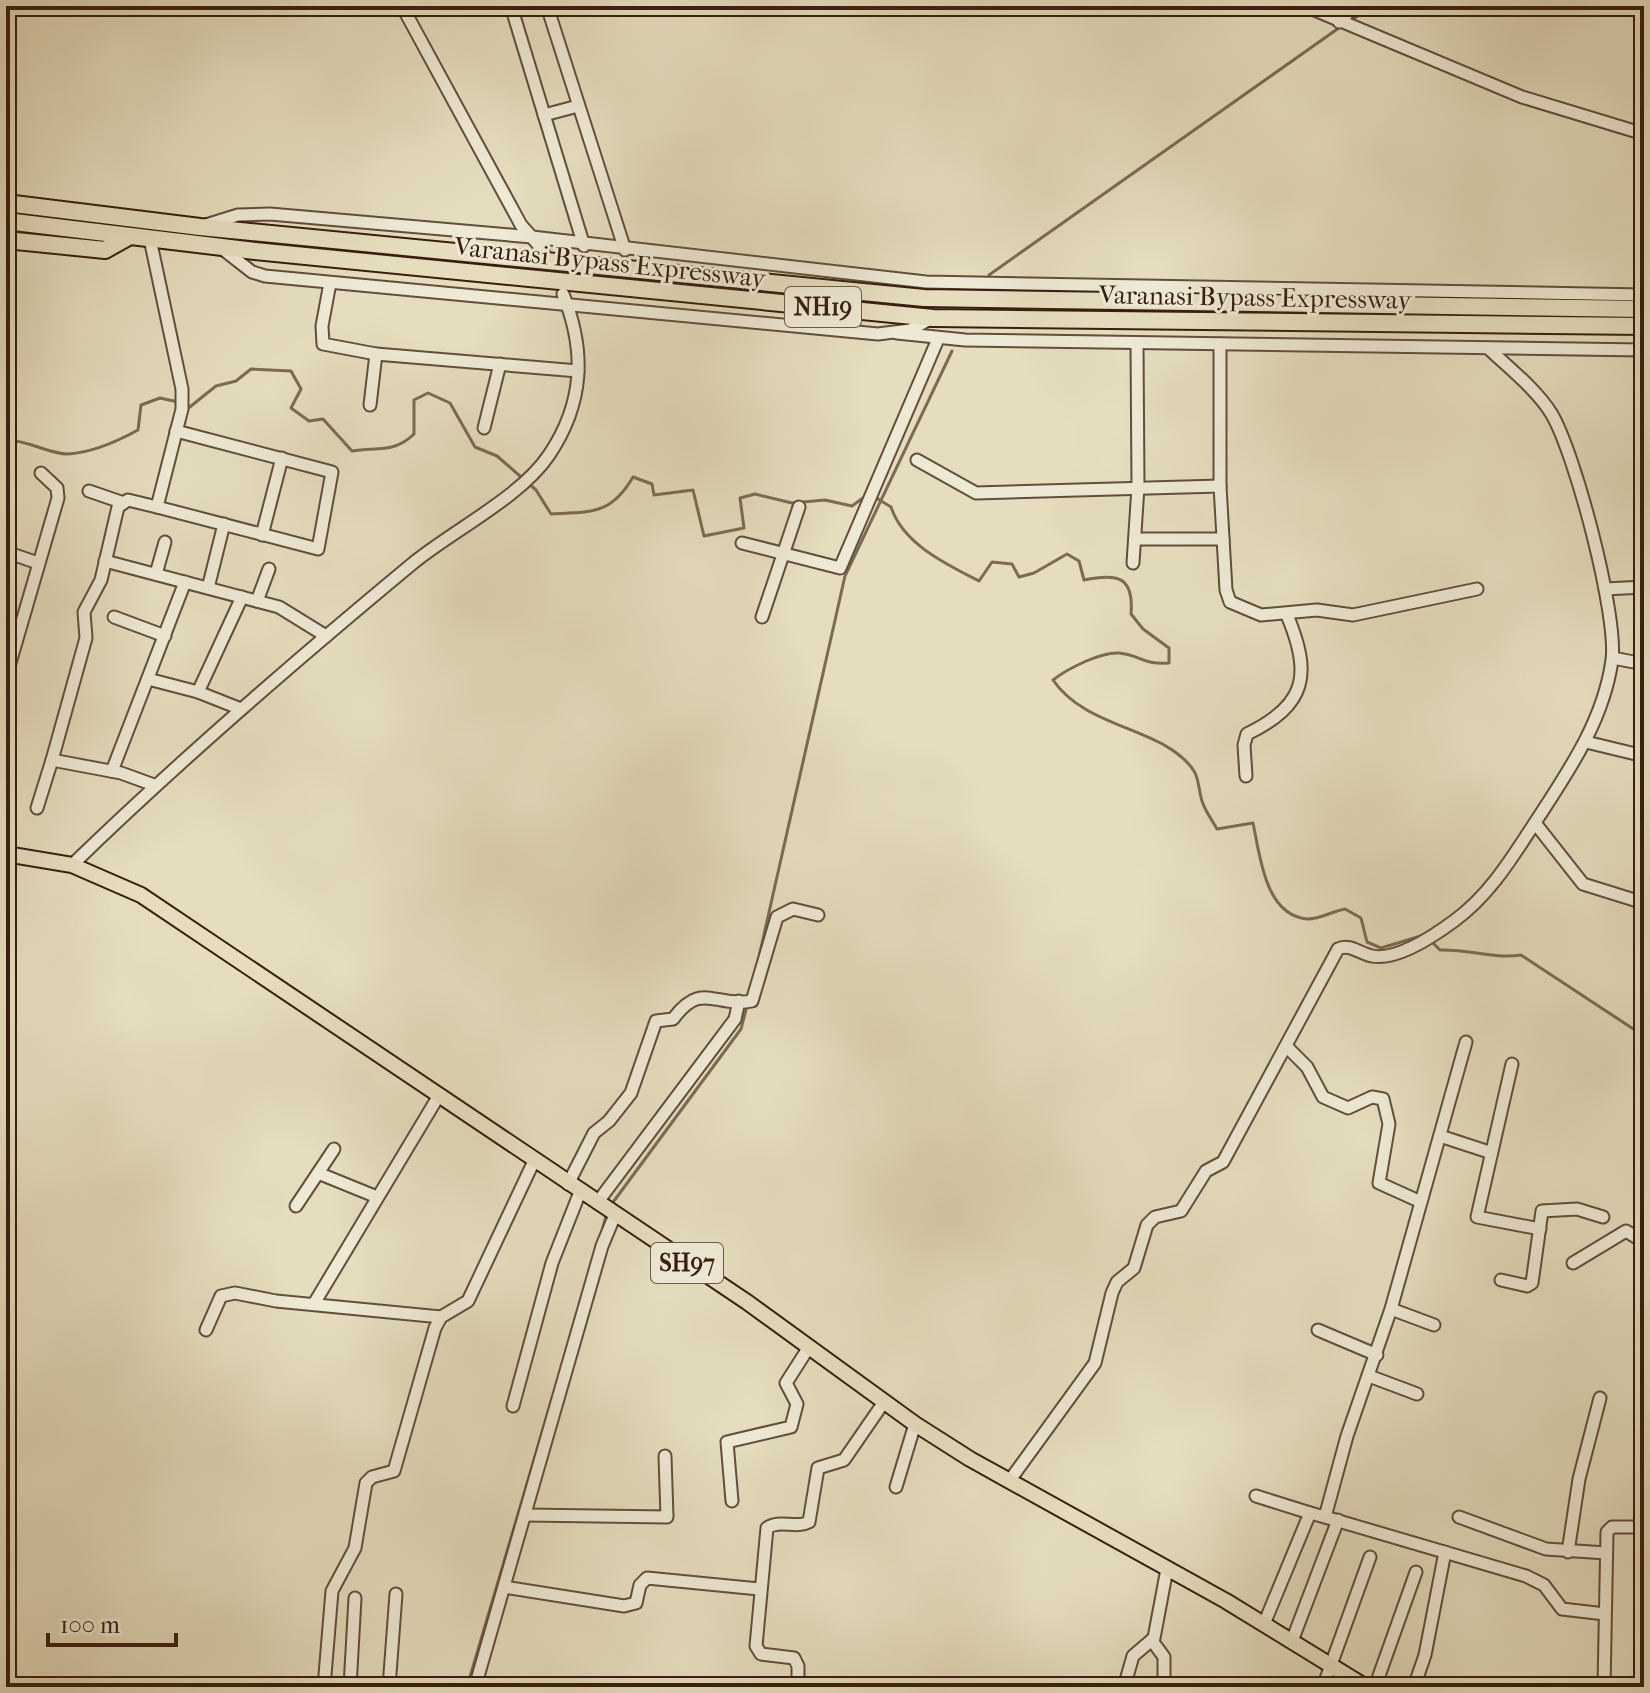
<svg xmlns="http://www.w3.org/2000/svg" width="1650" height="1693" font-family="'IM FELL French Canon',serif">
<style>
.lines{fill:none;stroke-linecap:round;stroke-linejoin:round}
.stream{stroke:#7c6a55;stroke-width:3}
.minor-casing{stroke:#624e3c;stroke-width:15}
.major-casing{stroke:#371e10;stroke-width:18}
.highway-casing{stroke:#371e10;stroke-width:20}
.minor{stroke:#eee9d5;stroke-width:11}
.major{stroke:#e5ddbe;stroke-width:14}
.highway{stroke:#e5ddbe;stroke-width:16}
.labels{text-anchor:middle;stroke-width:6;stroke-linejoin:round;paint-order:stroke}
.shield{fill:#eee9d5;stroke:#6e5b4b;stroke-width:2}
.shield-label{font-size:24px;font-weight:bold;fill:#371e10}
.street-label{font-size:26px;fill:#371e10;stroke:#eee9d5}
</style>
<rect width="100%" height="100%" fill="#e5ddbe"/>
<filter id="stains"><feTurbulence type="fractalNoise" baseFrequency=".0025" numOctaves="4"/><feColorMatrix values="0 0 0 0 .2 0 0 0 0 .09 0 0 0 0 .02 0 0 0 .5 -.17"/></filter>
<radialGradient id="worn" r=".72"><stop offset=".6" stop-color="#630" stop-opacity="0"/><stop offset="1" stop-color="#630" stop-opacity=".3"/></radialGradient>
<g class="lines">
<!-- stream -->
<g class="stream">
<path d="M1350 21 1373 6"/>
<path d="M989 275 1343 25"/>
<path d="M186 410 216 386 236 381 251 369 291 371 301 389 291 408 309 421 323 419 352 451C377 447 395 453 414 434V400L428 393 450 403 475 447 497 456 536 490 551 514C591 512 611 515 633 477L652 484 654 495 693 490 704 536 744 528 740 498 755 494 792 503 825 500 852 506 867 495"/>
<path d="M6 440C28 440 49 454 67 454 90 453 118 441 138 430L141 405 160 398 178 402"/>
<path d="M873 496 891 507C903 544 946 564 979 581L992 562 1012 564 1019 577 1034 573 1067 554 1079 561 1084 580C1117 573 1134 576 1131 614L1143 629 1169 648V663C1142 665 1141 655 1119 653 1100 652 1067 669 1053 680 1087 730 1165 727 1194 771 1199 779 1199 792 1202 801 1205 811 1212 820 1217 829L1253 823C1260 856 1265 916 1308 919 1320 919 1333 911 1345 909L1361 918 1367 942 1381 948 1421 936"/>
<path d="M1430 940 1440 950C1469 949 1493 959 1521 955L1644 1036"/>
<path d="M758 961 845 576 952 351"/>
<path d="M611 1205 741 1029 747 1006"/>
<path d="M601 1235 606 1216"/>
<path d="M6 1681 14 1687"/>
<path d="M467 1687 552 1399"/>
</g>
<defs>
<g id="minor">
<path d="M402 6 521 225 543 250"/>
<path d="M511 6 584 246"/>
<path d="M547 6 625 250"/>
<path d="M1305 6 1522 97 1644 134"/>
<path d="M1339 22 1355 6"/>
<path d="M544 115 578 106"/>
<path d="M206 225 238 215 270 214 532 237 926 282 1644 295"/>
<path d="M150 239 182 389V409L157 507 128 500 118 507 101 580 84 612 86 638 52 760 121 773 154 785"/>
<path d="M220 247 252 272 265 276 878 334 910 330 932 318"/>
<path d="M330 283 322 326 323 344 376 354"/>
<path d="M897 333 965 340 1644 350"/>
<path d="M1220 344V486L1226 590 1230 602 1261 615 1317 610 1353 615 1477 589"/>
<path d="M370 405 376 354 578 371"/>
<path d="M484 428 500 364"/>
<path d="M917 460 976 493 1220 486"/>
<path d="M89 491 121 502"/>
<path d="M157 507 318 549 332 472 176 431"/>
<path d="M262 535 282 458"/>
<path d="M1135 539H1223"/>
<path d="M742 543 840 568 938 339"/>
<path d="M6 552 38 563"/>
<path d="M105 561 279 607 326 636"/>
<path d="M1133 563 1138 487 1137 343"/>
<path d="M156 574 165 542"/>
<path d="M208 588 224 524"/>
<path d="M1605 589 1644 587"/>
<path d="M257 601 269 569"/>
<path d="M114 617 165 636"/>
<path d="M762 617 799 507"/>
<path d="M1613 658 1644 664"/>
<path d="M6 677 58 498 57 488 41 473"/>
<path d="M148 679 198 692 241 709"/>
<path d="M198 692 242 597"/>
<path d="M1586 742 1644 756"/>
<path d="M112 771 185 582"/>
<path d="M1246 776 1244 745 1247 734C1307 705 1312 674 1287 615"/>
<path d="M37 808 52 760"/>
<path d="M1535 823 1583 884 1644 903"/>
<path d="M72 865C181 759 295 661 412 564 452 531 521 497 549 455 584 403 586 351 563 294"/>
<path d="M1287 1047 1307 1067 1323 1097 1348 1108 1372 1097 1383 1099 1389 1124 1379 1183 1421 1202"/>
<path d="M1512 1064 1477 1217 1540 1229"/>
<path d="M1440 1136 1489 1152"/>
<path d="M318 1173 377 1197"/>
<path d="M568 1184 594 1133 609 1121 631 1093 656 1021 673 1019C702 980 715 1008 752 1001L777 917 793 909 818 915"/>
<path d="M597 1203 735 1019 739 1001"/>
<path d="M296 1206 334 1149"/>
<path d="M1573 1263 1626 1231 1644 1242"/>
<path d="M1501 1280 1527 1286 1532 1283 1542 1211 1577 1209 1603 1217"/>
<path d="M315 1302 438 1097"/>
<path d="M1391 1309 1434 1325"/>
<path d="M206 1330 221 1296 235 1293 276 1301 441 1317"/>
<path d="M1318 1330 1377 1355"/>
<path d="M1369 1376 1417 1394"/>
<path d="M513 1406 552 1263 580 1192"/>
<path d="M1010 1480 1095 1363 1112 1293 1117 1282 1134 1268 1147 1225 1155 1217 1181 1211 1206 1171 1223 1162 1338 949C1350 943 1360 954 1372 956 1397 961 1435 935 1454 921 1491 894 1513 856 1538 818 1570 769 1604 719 1612 660 1618 616 1575 452 1551 413 1536 389 1509 368 1488 348"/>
<path d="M896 1487 915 1424"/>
<path d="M1256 1496 1310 1513"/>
<path d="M732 1501 727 1442 791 1427 797 1404 786 1383 809 1347"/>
<path d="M526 1515 667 1517 665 1456"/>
<path d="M1325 1517 1526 1576 1544 1585 1562 1609 1605 1614"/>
<path d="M1459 1517 1546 1549 1606 1553"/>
<path d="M1568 1552 1579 1479 1600 1398"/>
<path d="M504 1587 624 1606 636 1603 640 1585 647 1578 759 1589"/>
<path d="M1264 1624 1310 1513 1325 1517 1347 1436 1391 1309 1466 1042"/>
<path d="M1292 1641 1338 1520"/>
<path d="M1153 1642 1164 1657V1687"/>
<path d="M324 1687 332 1591 355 1548 366 1483 372 1477 394 1471 435 1328 441 1317 468 1301 534 1161"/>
<path d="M350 1687 355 1598"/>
<path d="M389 1687 396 1594"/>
<path d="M475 1687 602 1246 615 1215"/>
<path d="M798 1687V1666L794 1658 761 1654 756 1646 767 1528C779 1519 796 1529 809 1522L818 1468 844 1460 884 1402"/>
<path d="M1124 1687 1133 1656 1154 1638 1167 1569"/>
<path d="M1323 1687 1370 1557"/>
<path d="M1375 1687 1416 1572"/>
<path d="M1414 1687 1425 1655 1445 1552"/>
<path d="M1604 1687 1607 1532 1612 1527H1644"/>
</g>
<path id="major" d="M6 854 72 865 141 895 747 1302 915 1424 970 1459 1226 1601 1366 1687"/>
<g id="highway">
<path d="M6 203 200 227 924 298 1644 309"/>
<path d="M6 221 255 251 933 318 1644 326"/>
<path d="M6 240 105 250 130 236"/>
</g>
</defs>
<!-- minor casing -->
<use href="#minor" class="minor-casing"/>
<!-- major casing -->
<use href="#major" class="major-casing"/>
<!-- highway casing -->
<use href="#highway" class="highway-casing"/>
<!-- minor -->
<use href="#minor" class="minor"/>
<!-- major -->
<use href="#major" class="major"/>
<!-- highway -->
<use href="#highway" class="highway"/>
</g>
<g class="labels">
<!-- shield labels -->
<g class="shield">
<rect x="785" y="287" width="76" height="40" rx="6"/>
<rect x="651" y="1243" width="72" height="40" rx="6"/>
</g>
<g class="shield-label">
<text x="823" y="315">NH19</text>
<text x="687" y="1271">SH97</text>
</g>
<!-- street labels -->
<g class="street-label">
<text transform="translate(610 262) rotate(6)" y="9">Varanasi Bypass Expressway</text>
<text transform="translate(1255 297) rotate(1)" y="9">Varanasi Bypass Expressway</text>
</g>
</g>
<!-- margin -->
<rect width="1650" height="1693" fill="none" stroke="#e5ddbe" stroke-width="32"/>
<rect x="8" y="8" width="1634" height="1677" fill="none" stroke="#371e10" stroke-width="4"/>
<rect x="16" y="16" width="1618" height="1661" fill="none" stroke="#371e10" stroke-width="2"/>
<!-- scale -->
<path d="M48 1633v12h128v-12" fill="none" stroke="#371e10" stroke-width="4"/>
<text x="60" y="1633" font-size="24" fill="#371e10" stroke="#eee9d5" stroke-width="6" paint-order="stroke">100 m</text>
<rect width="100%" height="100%" filter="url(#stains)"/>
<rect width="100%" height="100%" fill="url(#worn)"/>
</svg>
